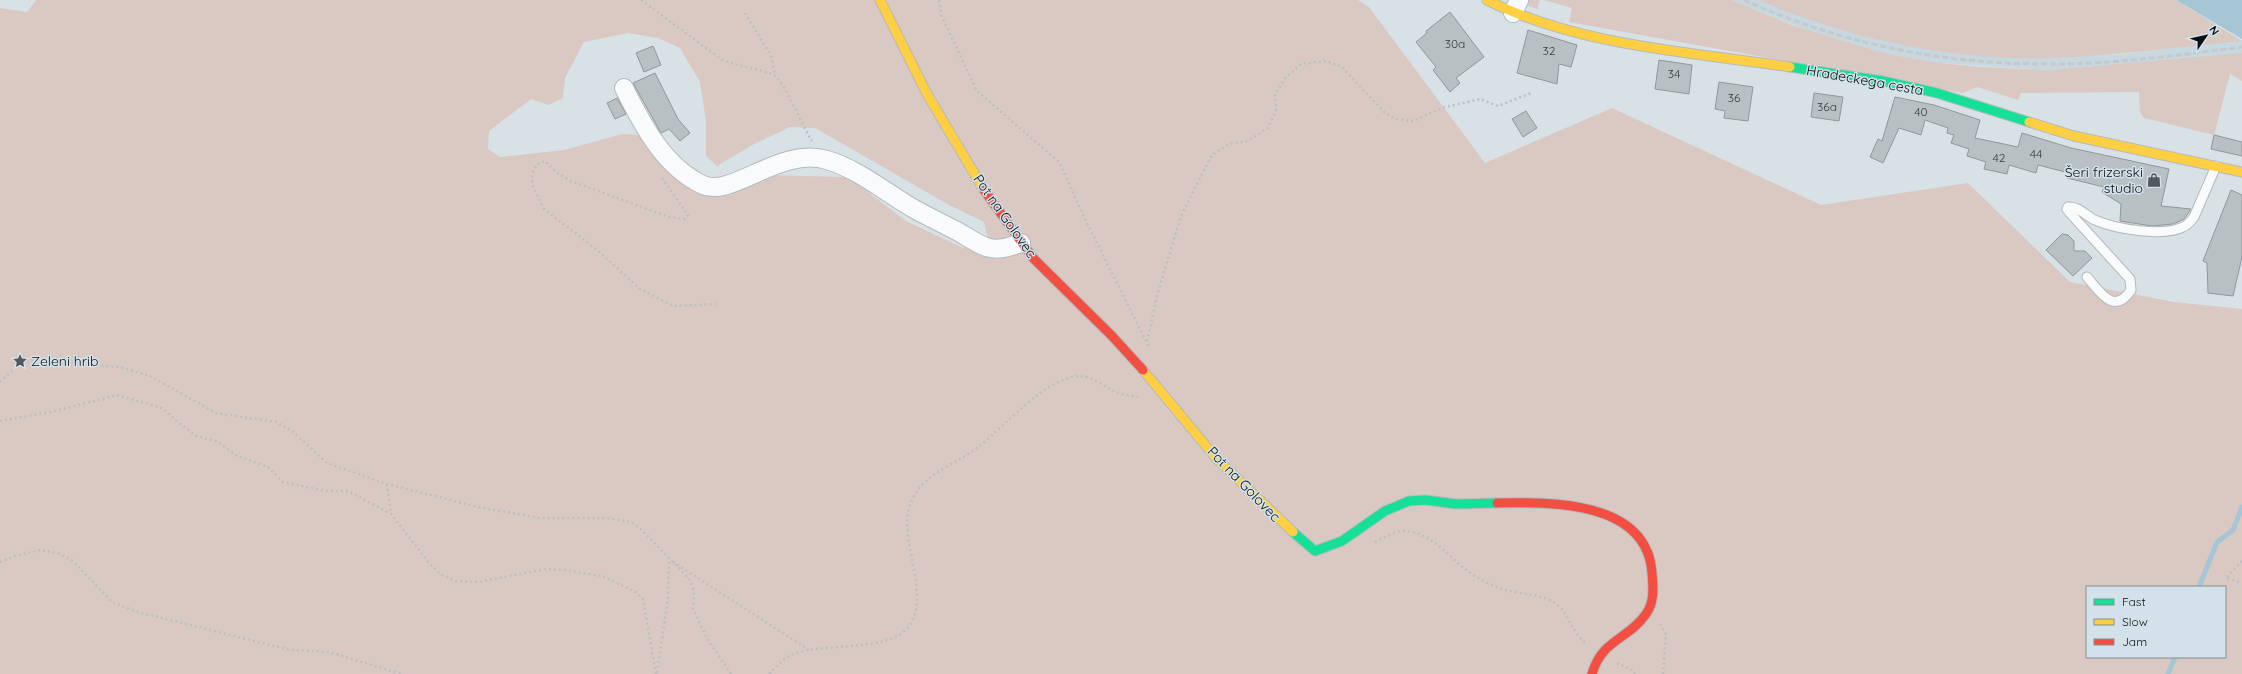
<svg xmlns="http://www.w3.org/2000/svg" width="2242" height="674" font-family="Quicksand,sans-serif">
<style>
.built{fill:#c7d8e0}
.green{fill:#d9c9c2;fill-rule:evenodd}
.water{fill:#a6c6d6}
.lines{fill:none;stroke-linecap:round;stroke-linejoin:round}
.stream{stroke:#a6c6d6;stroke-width:5}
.building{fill:#b9c0c3;stroke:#90979b}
.lane-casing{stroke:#b4babe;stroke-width:11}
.street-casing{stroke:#b4babe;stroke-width:20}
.fast-casing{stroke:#b4babe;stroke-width:11}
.slow-casing{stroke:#b4babe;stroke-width:11}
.jam-casing{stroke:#b4babe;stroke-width:11}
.path{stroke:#bcbfc1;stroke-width:2.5;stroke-dasharray:2 3;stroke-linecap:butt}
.lane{stroke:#f9fafb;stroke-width:9}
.street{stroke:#f9fafb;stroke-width:18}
.fast{stroke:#16e098;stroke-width:9}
.slow{stroke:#ffcf43;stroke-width:9}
.jam{stroke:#f24e42;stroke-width:9}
.rail{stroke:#c6c8ca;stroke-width:3;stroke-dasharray:6 3;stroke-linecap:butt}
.labels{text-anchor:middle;stroke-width:3;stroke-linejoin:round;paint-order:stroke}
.number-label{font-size:12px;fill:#363b3e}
.street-label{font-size:14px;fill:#0a0f11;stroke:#d3e2ea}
.poi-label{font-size:14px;fill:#0a0f11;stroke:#d3e2ea;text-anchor:end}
</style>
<rect width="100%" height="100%" fill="#d8e1e5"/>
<!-- built -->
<path class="built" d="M1731 0H1758L1830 27 1894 43 1937 51 2011 57 2052 58 2126 54 2242 40V54L2052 70 1940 63 1893 55 1827 38Z"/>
<!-- green -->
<g class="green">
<path d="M36 0H1358L1369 7 1485 163 1612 108 1821 205 1968 183 2070 282 2174 302 2242 309V674H0V8L27 12ZM628 33 658 38 680 48 700 82 706 121V156L717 166 754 144 790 127 815 128 949 205 984 222 989 244 963 248 906 221 848 177 760 175 715 193 699 171 640 135 622 134 564 150 500 157 488 149 489 131 531 99 548 105 563 98 565 78 584 42ZM2087 587H2225V657H2087Z"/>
<path d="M1525 0H1540L1537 9 1523 4Z"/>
<path d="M1544 0H1731L1792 25 1859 46 1893 55 1940 63 1981 67 2052 70 2242 53V81L2230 74 2214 135 2144 118 2140 112 2139 92 2021 93 2018 100 1977 87 1963 93 1569 22 1572 8Z"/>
<path d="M1758 0H2176L2242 41C2179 47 2116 56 2052 58 1952 61 1850 39 1758 0Z"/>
</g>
<!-- water -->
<path class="water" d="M2176 0H2242V39Z"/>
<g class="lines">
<!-- stream -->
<g class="stream">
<path d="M2199 587 2217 542 2233 530 2242 507"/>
<path d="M2168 674 2175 657"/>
</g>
</g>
<!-- building -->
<g class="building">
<path d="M1450 12 1484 57 1456 78 1460 83 1450 92 1433 70 1436 67 1416 42 1427 33 1426 31Z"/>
<path d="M1528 30 1577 45 1571 67 1559 64 1557 84 1517 73Z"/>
<path d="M653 46 661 65 644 72 636 53Z"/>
<path d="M1659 60 1692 65 1689 94 1655 89Z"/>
<path d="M655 73 678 119 690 133 680 141 669 129 661 133 633 83Z"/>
<path d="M1719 82 1753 87 1748 121 1724 118 1725 111 1715 109Z"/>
<path d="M1814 93 1843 97 1839 121 1811 117Z"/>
<path d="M1895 97 1934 105 1980 120 1975 138 2018 147 2022 133 2071 148 2169 169 2161 206 2191 209 2184 219 2173 224 2152 226 2120 221 2121 204 2102 192 2104 187 2067 178 2069 173 2038 165 2036 173 2009 165 2007 174 1984 169 1986 162 1967 156 1969 149 1951 143 1954 135 1947 133 1948 128 1925 120 1921 135 1899 128 1883 163 1870 157 1878 139 1882 141Z"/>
<path d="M617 98 626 114 615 119 607 103Z"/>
<path d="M1526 111 1537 128 1523 137 1512 119Z"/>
<path d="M2214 135 2242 142V156L2211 149Z"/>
<path d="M2231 190 2242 195V257L2233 296 2208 293 2207 263 2203 261Z"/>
<path d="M2062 234 2068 235 2074 241V251H2085L2092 258 2073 276 2046 250Z"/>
</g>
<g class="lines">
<defs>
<path id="lane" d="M2087 277C2100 292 2114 316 2131 290L2130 279 2070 213 2067 209 2068 207C2079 206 2086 216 2095 220 2115 229 2163 237 2183 227 2188 225 2191 221 2194 217L2216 166"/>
<g id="street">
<path d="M1513 13 1519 0"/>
<path d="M624 88C642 124 664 167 703 185 732 198 780 146 827 160 860 170 886 193 916 210 929 217 943 224 957 231 966 236 976 243 986 247 998 251 1009 247 1021 243"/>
</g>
<g id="fast">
<path d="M1790 67 1883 81 1937 93 2029 122"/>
<path d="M1293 532 1315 551 1342 541 1385 511 1409 501 1425 500 1456 504 1497 503"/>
</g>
<g id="slow">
<path d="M880 0 927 94 984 190"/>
<path d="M1487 0C1578 46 1690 52 1790 67"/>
<path d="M2029 122 2074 136 2242 172"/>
<path d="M1143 370 1216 458 1293 532"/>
</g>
<g id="jam">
<path d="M984 190 1033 258 1112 336 1143 370"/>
<path d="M1497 503C1550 502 1647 500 1652 573 1653 587 1655 601 1646 614 1628 640 1602 639 1592 674"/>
</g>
</defs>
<!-- lane casing -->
<use href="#lane" class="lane-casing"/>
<!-- street casing -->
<use href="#street" class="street-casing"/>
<!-- fast casing -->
<use href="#fast" class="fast-casing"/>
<!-- slow casing -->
<use href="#slow" class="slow-casing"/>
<!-- jam casing -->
<use href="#jam" class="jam-casing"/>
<!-- path -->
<g class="path">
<path d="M641 0 721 59C738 67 757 68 774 75 783 79 803 128 812 141"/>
<path d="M939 0 942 17 977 91 1059 162 1087 223 1149 347"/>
<path d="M745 13 771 56 775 75"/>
<path d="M662 178 688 215 685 219 669 217 571 181 556 172 545 161 537 164 532 174 533 187 544 209 597 250 640 289 673 306 716 304"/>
<path d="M1147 341 1158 292 1181 216 1205 168 1212 155 1229 144 1248 141 1268 128 1276 111 1275 95 1286 77 1301 64 1324 61 1341 66 1384 112 1396 119 1413 121 1442 108 1480 99 1498 106 1531 93"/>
<path d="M0 382 23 361 36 359 119 367 150 376 216 413 276 422 291 430 327 463 387 484 478 507 540 518H607L631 522 642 530 690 580 694 591 693 609 708 640 731 674"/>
<path d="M0 421 55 411 117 395 162 408 180 424 197 436 218 442 237 456 268 467 283 482 326 491H348L391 514 430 564 442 575 456 581 479 582 545 569 564 570 602 576 636 592 643 599 656 674"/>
<path d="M387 484 391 513"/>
<path d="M1375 542C1384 538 1396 530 1406 531 1435 533 1453 564 1477 577 1486 583 1500 589 1510 591 1526 595 1546 594 1559 606 1570 617 1573 634 1586 643"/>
<path d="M2242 561 2226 578 2242 583"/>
<path d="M0 562 15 556 40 550 58 553 73 561 112 602 138 612 290 650 329 652 401 674"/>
<path d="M673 562 809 650"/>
<path d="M1660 624 1666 635 1663 674"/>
<path d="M1617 663 1632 670 1635 674"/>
<path d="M657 673 668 598 669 561"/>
<path d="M769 674C777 666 783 658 794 654 823 642 890 653 909 626 930 596 902 546 908 513 915 475 953 467 978 447 1005 427 1042 380 1078 376 1091 375 1105 387 1116 392 1123 395 1132 396 1140 397"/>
</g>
<!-- lane -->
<use href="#lane" class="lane"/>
<!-- street -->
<use href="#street" class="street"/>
<!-- fast -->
<use href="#fast" class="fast"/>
<!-- slow -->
<use href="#slow" class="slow"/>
<!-- jam -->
<use href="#jam" class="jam"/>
<!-- rail -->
<path class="rail" d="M1744 0C1841 44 1946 65 2052 64 2116 64 2179 55 2242 47"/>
</g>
<!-- icons -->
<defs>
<symbol id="shop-bare" viewBox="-9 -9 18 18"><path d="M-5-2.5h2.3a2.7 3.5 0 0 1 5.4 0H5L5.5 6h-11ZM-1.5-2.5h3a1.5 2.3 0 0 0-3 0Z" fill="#52585b" stroke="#d3e2ea" stroke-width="2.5" paint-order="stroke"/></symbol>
<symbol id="sight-bare" viewBox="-9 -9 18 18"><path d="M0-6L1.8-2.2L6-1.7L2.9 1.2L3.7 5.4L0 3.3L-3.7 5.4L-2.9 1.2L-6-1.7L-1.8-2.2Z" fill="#52585b" stroke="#d3e2ea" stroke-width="2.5" paint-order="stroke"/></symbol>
</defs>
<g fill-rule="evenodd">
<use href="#shop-bare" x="2144" y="170" width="20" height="20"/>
<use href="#sight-bare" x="10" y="351" width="20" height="20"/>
</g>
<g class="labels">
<!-- number labels -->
<g class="number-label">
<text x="1455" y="48">30a</text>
<text x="1549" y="55">32</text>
<text x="1674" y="78">34</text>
<text x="1734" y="102">36</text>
<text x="1827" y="111">36a</text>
<text x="1921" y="116">40</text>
<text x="2036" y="158">44</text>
<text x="1999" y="162">42</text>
</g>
<!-- street labels -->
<g class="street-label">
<text transform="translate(1865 80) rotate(10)" y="5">Hradeckega cesta</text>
<text transform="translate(1005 216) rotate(55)" y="5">Pot na Golovec</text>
<text transform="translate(1244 484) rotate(46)" y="5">Pot na Golovec</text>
</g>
<!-- poi labels -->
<g class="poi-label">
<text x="2143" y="177">Šeri frizerski<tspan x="2143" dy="16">studio</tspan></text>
<text x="31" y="366" text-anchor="start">Zeleni hrib</text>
</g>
</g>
<!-- legend -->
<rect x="2086" y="586" width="140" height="72" fill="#d3e2ea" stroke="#838e93"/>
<rect x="2094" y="599" width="20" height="6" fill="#16e098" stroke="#838e93"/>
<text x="2122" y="606" font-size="12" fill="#0a0f11">Fast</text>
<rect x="2094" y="619" width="20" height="6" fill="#ffcf43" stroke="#838e93"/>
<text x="2122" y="626" font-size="12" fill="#0a0f11">Slow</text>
<rect x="2094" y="639" width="20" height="6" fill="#f24e42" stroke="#838e93"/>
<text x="2122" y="646" font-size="12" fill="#0a0f11">Jam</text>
<!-- north arrow -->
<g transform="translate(2206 36) rotate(56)" stroke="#d3e2ea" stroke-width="3" paint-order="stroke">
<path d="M0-3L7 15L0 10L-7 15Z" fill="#0a0f11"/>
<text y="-6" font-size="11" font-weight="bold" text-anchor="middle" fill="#0a0f11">N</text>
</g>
</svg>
